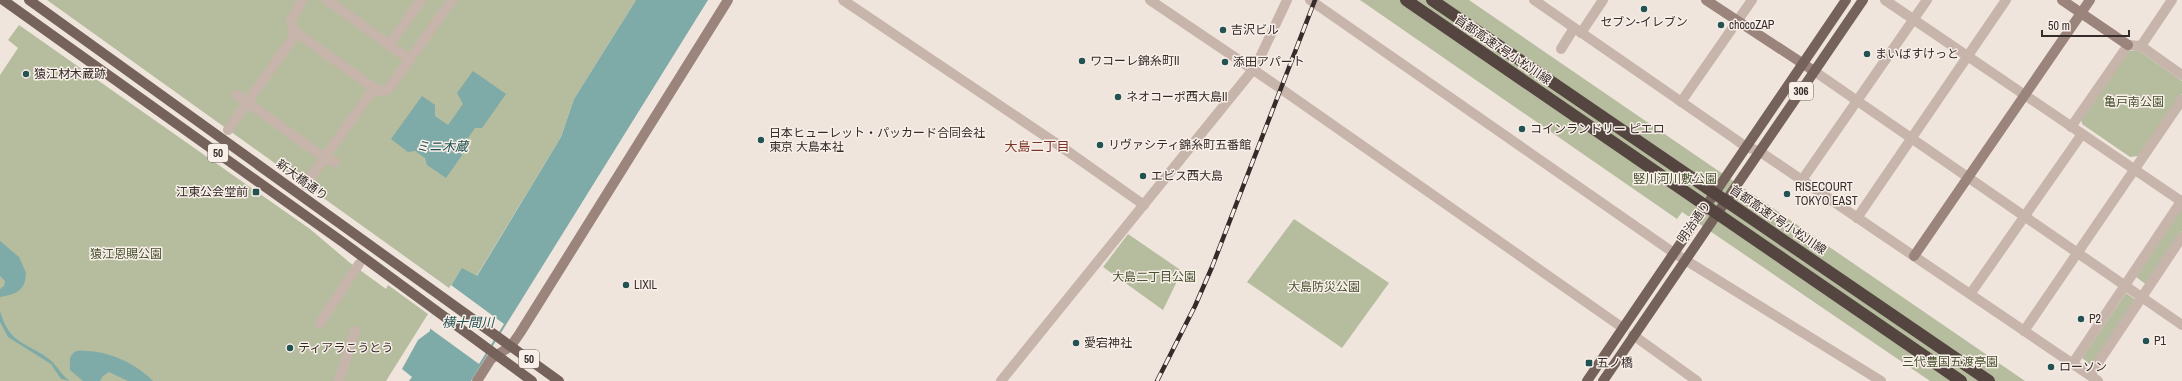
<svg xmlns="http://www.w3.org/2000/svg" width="2182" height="381" font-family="'Archivo Narrow','Noto Sans JP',sans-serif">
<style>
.green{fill:#b6bd9e}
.water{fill:#7eaaa8}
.pier{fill:#f0e5dd}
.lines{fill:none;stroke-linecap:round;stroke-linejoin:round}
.street{stroke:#c7b4aa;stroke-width:10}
.secondary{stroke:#9a847b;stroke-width:10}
.primary{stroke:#75625b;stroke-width:10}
.rail-casing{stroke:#352b29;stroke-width:4.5}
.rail{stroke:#f8efe9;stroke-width:3;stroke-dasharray:9;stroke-linecap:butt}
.highway-bridge{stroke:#554541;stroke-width:12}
.poi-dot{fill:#225251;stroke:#f8efe9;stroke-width:1.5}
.labels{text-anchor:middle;stroke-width:3;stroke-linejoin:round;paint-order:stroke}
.shield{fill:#f8efe9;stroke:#706663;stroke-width:1}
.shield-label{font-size:11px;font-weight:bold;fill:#352b29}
.poi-label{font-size:12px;fill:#352b29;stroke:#f8efe9;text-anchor:start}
.street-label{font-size:12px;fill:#352b29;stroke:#f8efe9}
.park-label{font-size:12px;fill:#47512f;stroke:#f8efe9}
.water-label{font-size:13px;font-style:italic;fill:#225251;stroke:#f8efe9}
.neighbourhood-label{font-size:13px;fill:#7c3629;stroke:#f8efe9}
</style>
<rect width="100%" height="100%" fill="#f0e5dd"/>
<!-- green -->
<g class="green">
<path d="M47 0H636L574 99 561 137 476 277 462 269 449 288Z"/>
<path d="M1360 0H1469L2025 381H1930L1682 212 1677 219Z"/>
<path d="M19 25 310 229 349 262 386 289 388 285 428 314 386 381H0V75L18 48 8 40Z"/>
<path d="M2138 50 2182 81V94L2138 156 2130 157 2082 124 2081 119 2129 51Z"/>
<path d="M2182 206V231L2147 285 2136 277Z"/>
<path d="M1294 219 1389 283 1342 348 1247 282Z"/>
<path d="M1128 234 1182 271 1163 310 1103 267Z"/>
<path d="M2126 293 2136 300 2093 367 2082 358Z"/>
</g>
<!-- water -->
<g class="water">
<path d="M636 0H708L471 381H409L412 377 402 369 418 340 430 331V319L462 268 477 276 561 137 574 99Z"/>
<path d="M473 71 506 94 482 128H475L468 138 470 144 446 178 427 165 425 158 415 151 408 152 391 139 422 96 435 105V116L448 125 463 104 457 93Z"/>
<path d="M0 241 19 257 26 273C25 293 14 294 0 297V289L4 286 5 281 0 276Z"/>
<path d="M0 311C10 345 25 341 49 359 57 365 61 375 70 381L61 379 51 364 8 337 0 322Z"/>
<path d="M76 351C104 349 133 361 153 381H128L109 372 103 376 100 381H83L70 370C70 361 68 356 76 351Z"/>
</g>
<!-- pier -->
<path class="pier" d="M451 285 504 324 479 364 428 327V322Z"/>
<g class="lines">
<!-- street -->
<g class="street">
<path d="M302 0 291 21 293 30 378 91 387 90 390 87 452 0"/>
<path d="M327 0 410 60"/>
<path d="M843 0 1063 148 1144 205"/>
<path d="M1150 0 1264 77 1623 328"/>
<path d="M1310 0 1674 253 1881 381"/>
<path d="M1534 0 1735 139 1746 147 1759 151 2098 381"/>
<path d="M1885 0 2181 201"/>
<path d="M1581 33 1603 0"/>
<path d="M389 45 421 0"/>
<path d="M2141 46 2172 0"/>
<path d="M1561 49 1574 28"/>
<path d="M1814 71 2182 325"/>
<path d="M237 95 325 158 335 162"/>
<path d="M1681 102 1752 0"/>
<path d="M2071 127 2128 45 2141 46 2182 75"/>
<path d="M228 130 297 32"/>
<path d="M1802 180 1927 0"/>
<path d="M305 185 374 88"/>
<path d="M1857 218 2006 0"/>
<path d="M1971 293 2082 134"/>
<path d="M320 323 359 264"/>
<path d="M2024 331 2182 100"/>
<path d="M1633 335 1697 381"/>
<path d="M2073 363 2182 200"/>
<path d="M2090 375 2182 237"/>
<path d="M339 381 355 331"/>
<path d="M1001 381 1256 66 1287 0"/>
</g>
<!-- secondary -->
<g class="secondary">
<path d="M1706 0 1814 71"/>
<path d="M2062 0 2128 45"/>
<path d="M1914 256 2090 0"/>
<path d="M477 381 491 359 511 346 520 333 728 0"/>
</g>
<!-- primary -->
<g class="primary">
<path d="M3 0 344 243 532 381"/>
<path d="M29 0 559 381"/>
<path d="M1587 381 1846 0"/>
<path d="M1603 381 1863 0"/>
</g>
<defs>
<path id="rail" d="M1157 381 1195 306 1212 267 1315 0"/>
</defs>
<!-- rail casing -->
<use href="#rail" class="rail-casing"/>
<!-- rail -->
<use href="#rail" class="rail"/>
<!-- highway-bridge -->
<g class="highway-bridge">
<path d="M1406 0 1961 381"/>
<path d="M1432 0 1989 381"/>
</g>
</g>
<!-- markers -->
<g class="poi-dot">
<circle cx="1644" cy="9" r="4"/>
<circle cx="1721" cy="25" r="4"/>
<circle cx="1223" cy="30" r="4"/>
<circle cx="1867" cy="54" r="4"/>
<circle cx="1082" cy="61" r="4"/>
<circle cx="1225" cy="62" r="4"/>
<circle cx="26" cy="74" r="4"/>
<circle cx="1118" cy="97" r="4"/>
<circle cx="1522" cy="129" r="4"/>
<circle cx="761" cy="140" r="4"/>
<circle cx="1100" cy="145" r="4"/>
<circle cx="1143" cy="176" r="4"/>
<rect x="252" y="188" width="8" height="8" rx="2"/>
<circle cx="1787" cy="194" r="4"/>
<circle cx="626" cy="285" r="4"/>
<circle cx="2081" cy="319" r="4"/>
<circle cx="2146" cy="341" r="4"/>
<circle cx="1076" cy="343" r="4"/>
<circle cx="290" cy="348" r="4"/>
<rect x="1585" y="359" width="8" height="8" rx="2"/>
<circle cx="2051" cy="367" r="4"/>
</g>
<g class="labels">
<!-- shield labels -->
<g class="shield">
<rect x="1789" y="82" width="24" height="18" rx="3"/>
<rect x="208" y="144" width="20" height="18" rx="3"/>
<rect x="519" y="350" width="20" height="18" rx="3"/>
</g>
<g class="shield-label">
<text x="1801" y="95">306</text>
<text x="218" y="157">50</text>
<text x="529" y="363">50</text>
</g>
<!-- poi labels -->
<g class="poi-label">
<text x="1644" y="26" text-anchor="middle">セブン-イレブン</text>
<text x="1729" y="29">chocoZAP</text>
<text x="1231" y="34">吉沢ビル</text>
<text x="1875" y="58">まいばすけっと</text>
<text x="1090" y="65">ワコーレ錦糸町II</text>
<text x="1233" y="66">添田アパート</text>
<text x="34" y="78">猿江材木蔵跡</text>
<text x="1126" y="101">ネオコーポ西大島II</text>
<text x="1530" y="133">コインランドリー ピエロ</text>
<text x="769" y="137">日本ヒューレット・パッカード合同会社<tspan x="769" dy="14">東京 大島本社</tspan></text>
<text x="1108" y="149">リヴァシティ錦糸町五番館</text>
<text x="1151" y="180">エビス西大島</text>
<text x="1795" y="191">RISECOURT<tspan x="1795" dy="14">TOKYO EAST</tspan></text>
<text x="248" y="196" text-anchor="end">江東公会堂前</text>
<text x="634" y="289">LIXIL</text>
<text x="2089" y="323">P2</text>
<text x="2154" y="345">P1</text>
<text x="1084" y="347">愛宕神社</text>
<text x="298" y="352">ティアラこうとう</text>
<text x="1597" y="367">五ノ橋</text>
<text x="2059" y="371">ローソン</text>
</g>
<!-- street labels -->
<g class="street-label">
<text transform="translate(1503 50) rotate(34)" y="4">首都高速7号小松川線</text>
<text transform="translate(302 180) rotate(36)" y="4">新大橋通り</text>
<text transform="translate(1778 220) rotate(34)" y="4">首都高速7号小松川線</text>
<text transform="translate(1694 222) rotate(-55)" y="4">明治通り</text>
</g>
<!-- park labels -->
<g class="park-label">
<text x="2134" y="106">亀戸南公園</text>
<text x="1675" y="183">竪川河川敷公園</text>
<text x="126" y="258">猿江恩賜公園</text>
<text x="1154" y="281">大島二丁目公園</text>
<text x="1324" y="291">大島防災公園</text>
<text x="1950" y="366">三代豊国五渡亭園</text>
</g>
<!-- water labels -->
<g class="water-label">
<text x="442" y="151">ミニ木蔵</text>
<text x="468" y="327">横十間川</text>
</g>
<!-- neighbourhood labels -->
<g class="neighbourhood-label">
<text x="1037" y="151">大島二丁目</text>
</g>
</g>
<!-- scale -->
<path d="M2042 30v6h87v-6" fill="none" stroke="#352b29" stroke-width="2"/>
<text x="2048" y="30" font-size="12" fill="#352b29" stroke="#f8efe9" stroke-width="3" paint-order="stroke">50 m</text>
</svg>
